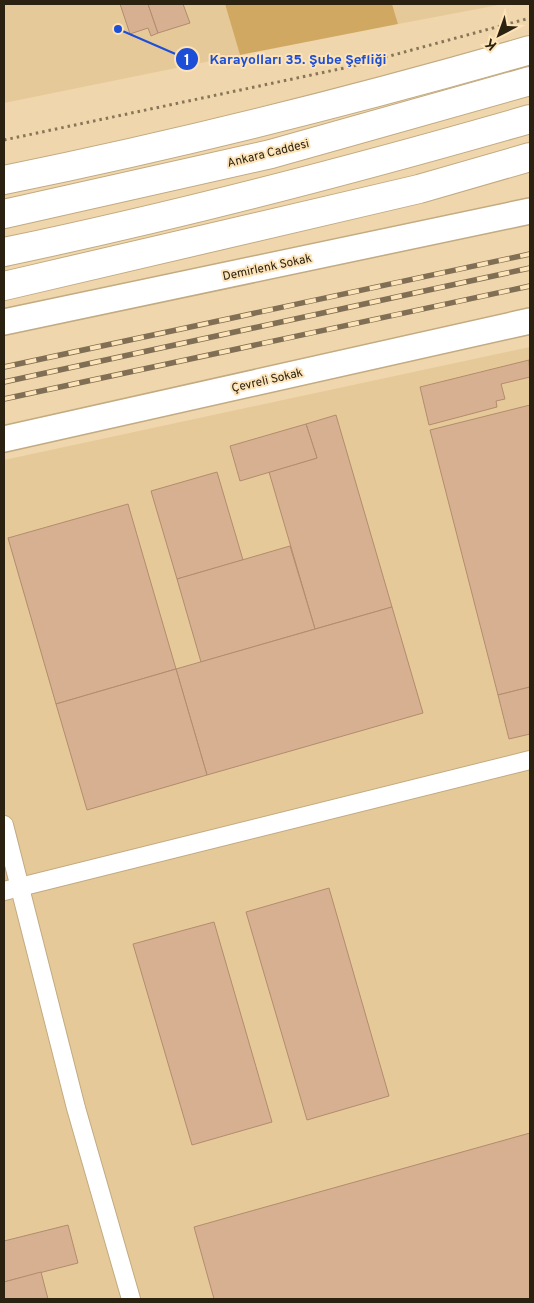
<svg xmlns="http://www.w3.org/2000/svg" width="534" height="1303" font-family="Overpass,sans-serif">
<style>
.built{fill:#e6c998}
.green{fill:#d0a862}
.building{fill:#d7b091;stroke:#b28c6e}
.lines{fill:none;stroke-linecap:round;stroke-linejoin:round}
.street-casing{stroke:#c2aa81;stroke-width:20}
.secondary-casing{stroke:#c2aa81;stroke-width:28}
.highway-casing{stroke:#c2aa81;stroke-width:30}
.path{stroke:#877559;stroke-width:3;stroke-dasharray:2.5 4;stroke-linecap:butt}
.street{stroke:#fff;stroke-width:18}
.secondary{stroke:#fff;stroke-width:25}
.highway{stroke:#fff;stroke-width:28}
.rail-casing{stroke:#806f54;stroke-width:5.5}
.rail{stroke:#fde3b8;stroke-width:4;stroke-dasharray:11;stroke-linecap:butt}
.labels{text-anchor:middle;stroke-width:4;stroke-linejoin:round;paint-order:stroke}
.street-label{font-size:12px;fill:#2b2111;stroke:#fde3b8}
.leader{fill:none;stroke:#1d4ed8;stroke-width:2}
.callout-dot{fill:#1d4ed8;stroke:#fde3b8;stroke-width:2}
.mark-label{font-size:15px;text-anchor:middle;font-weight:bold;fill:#fff}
.callout-label{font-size:14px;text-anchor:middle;font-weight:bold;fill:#1d4ed8;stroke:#fde3b8;stroke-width:4;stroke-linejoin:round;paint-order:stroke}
</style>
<rect width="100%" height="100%" fill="#f0d6ac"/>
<!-- built -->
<g class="built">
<path d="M4 4H225L240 55 4 103Z"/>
<path d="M392 4H504L398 24Z"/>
<path d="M530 347V1299H4V460Z"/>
</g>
<!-- green -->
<path class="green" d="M225 4H392L398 24 240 55Z"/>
<!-- building -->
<g class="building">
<path d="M120 4H148L158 33 151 36 148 28 130 34Z"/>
<path d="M148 4H183L190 23 158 33Z"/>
<path d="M529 360 530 377 501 384 505 399 496 401 497 407 429 425 420 387Z"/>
<path d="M530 405V687L498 695 430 430Z"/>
<path d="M336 415 392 607 315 629 269 472 317 458 306 424Z"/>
<path d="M306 424 317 458 240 481 230 446Z"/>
<path d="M217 472 243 560 177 579 151 491Z"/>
<path d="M128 504 176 669 56 704 8 538Z"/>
<path d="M290 546 315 629 201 662 177 579Z"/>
<path d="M392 607 423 713 207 775 176 669Z"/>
<path d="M176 669 207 775 87 810 56 704Z"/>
<path d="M530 687V734L509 739 498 695Z"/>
<path d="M329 888 389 1096 307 1120 246 912Z"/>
<path d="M214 922 272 1122 192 1145 133 944Z"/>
<path d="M530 1133V1299H214L194 1227Z"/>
<path d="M68 1225 78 1263 4 1282V1241Z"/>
<path d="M41 1272 48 1299H4V1282Z"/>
</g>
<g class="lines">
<defs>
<g id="street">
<path d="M4 825 76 1108 131 1299"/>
<path d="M4 891 530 760"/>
</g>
<g id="secondary">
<path d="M4 322 530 211"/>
<path d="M4 439 530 321"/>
</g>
<g id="highway">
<path d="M4 180C181 144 356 100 530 50"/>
<path d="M4 214 271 154 530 81"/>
<path d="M4 252C181 215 356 169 530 119"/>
<path d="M4 286 419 189 530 157"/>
</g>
</defs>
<!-- street casing -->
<use href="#street" class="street-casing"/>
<!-- secondary casing -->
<use href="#secondary" class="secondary-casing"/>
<!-- highway casing -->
<use href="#highway" class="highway-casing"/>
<!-- path -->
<path class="path" d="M4 140 349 67 530 18"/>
<!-- street -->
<use href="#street" class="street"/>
<!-- secondary -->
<use href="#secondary" class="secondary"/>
<!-- highway -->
<use href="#highway" class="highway"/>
<defs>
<g id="rail">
<path d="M4 367 530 254"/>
<path d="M4 382 530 268"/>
<path d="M4 399 530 286"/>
</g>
</defs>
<!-- rail casing -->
<use href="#rail" class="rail-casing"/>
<!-- rail -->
<use href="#rail" class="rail"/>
</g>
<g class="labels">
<!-- street labels -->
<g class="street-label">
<text transform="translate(268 153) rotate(-14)" y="4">Ankara Caddesi</text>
<text transform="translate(267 267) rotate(-12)" y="4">Demirlenk Sokak</text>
<text transform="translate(267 380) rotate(-13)" y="4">Çevreli Sokak</text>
</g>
</g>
<!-- callouts -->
<path class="leader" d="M118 29L187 59"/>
<g class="callout-dot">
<circle cx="118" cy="29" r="5"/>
<circle cx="187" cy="59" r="12"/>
</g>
<g class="mark-label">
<text x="187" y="65">1</text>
</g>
<g class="callout-label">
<text x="298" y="64">Karayolları 35. Şube Şefliği</text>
</g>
<!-- border -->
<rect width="534" height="1303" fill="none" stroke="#2b2111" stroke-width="10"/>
<!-- north arrow -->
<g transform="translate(499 35) rotate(221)" stroke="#fde3b8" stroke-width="4" paint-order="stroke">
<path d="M0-4L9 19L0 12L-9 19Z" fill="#2b2111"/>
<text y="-8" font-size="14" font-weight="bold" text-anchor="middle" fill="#2b2111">K</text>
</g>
</svg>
